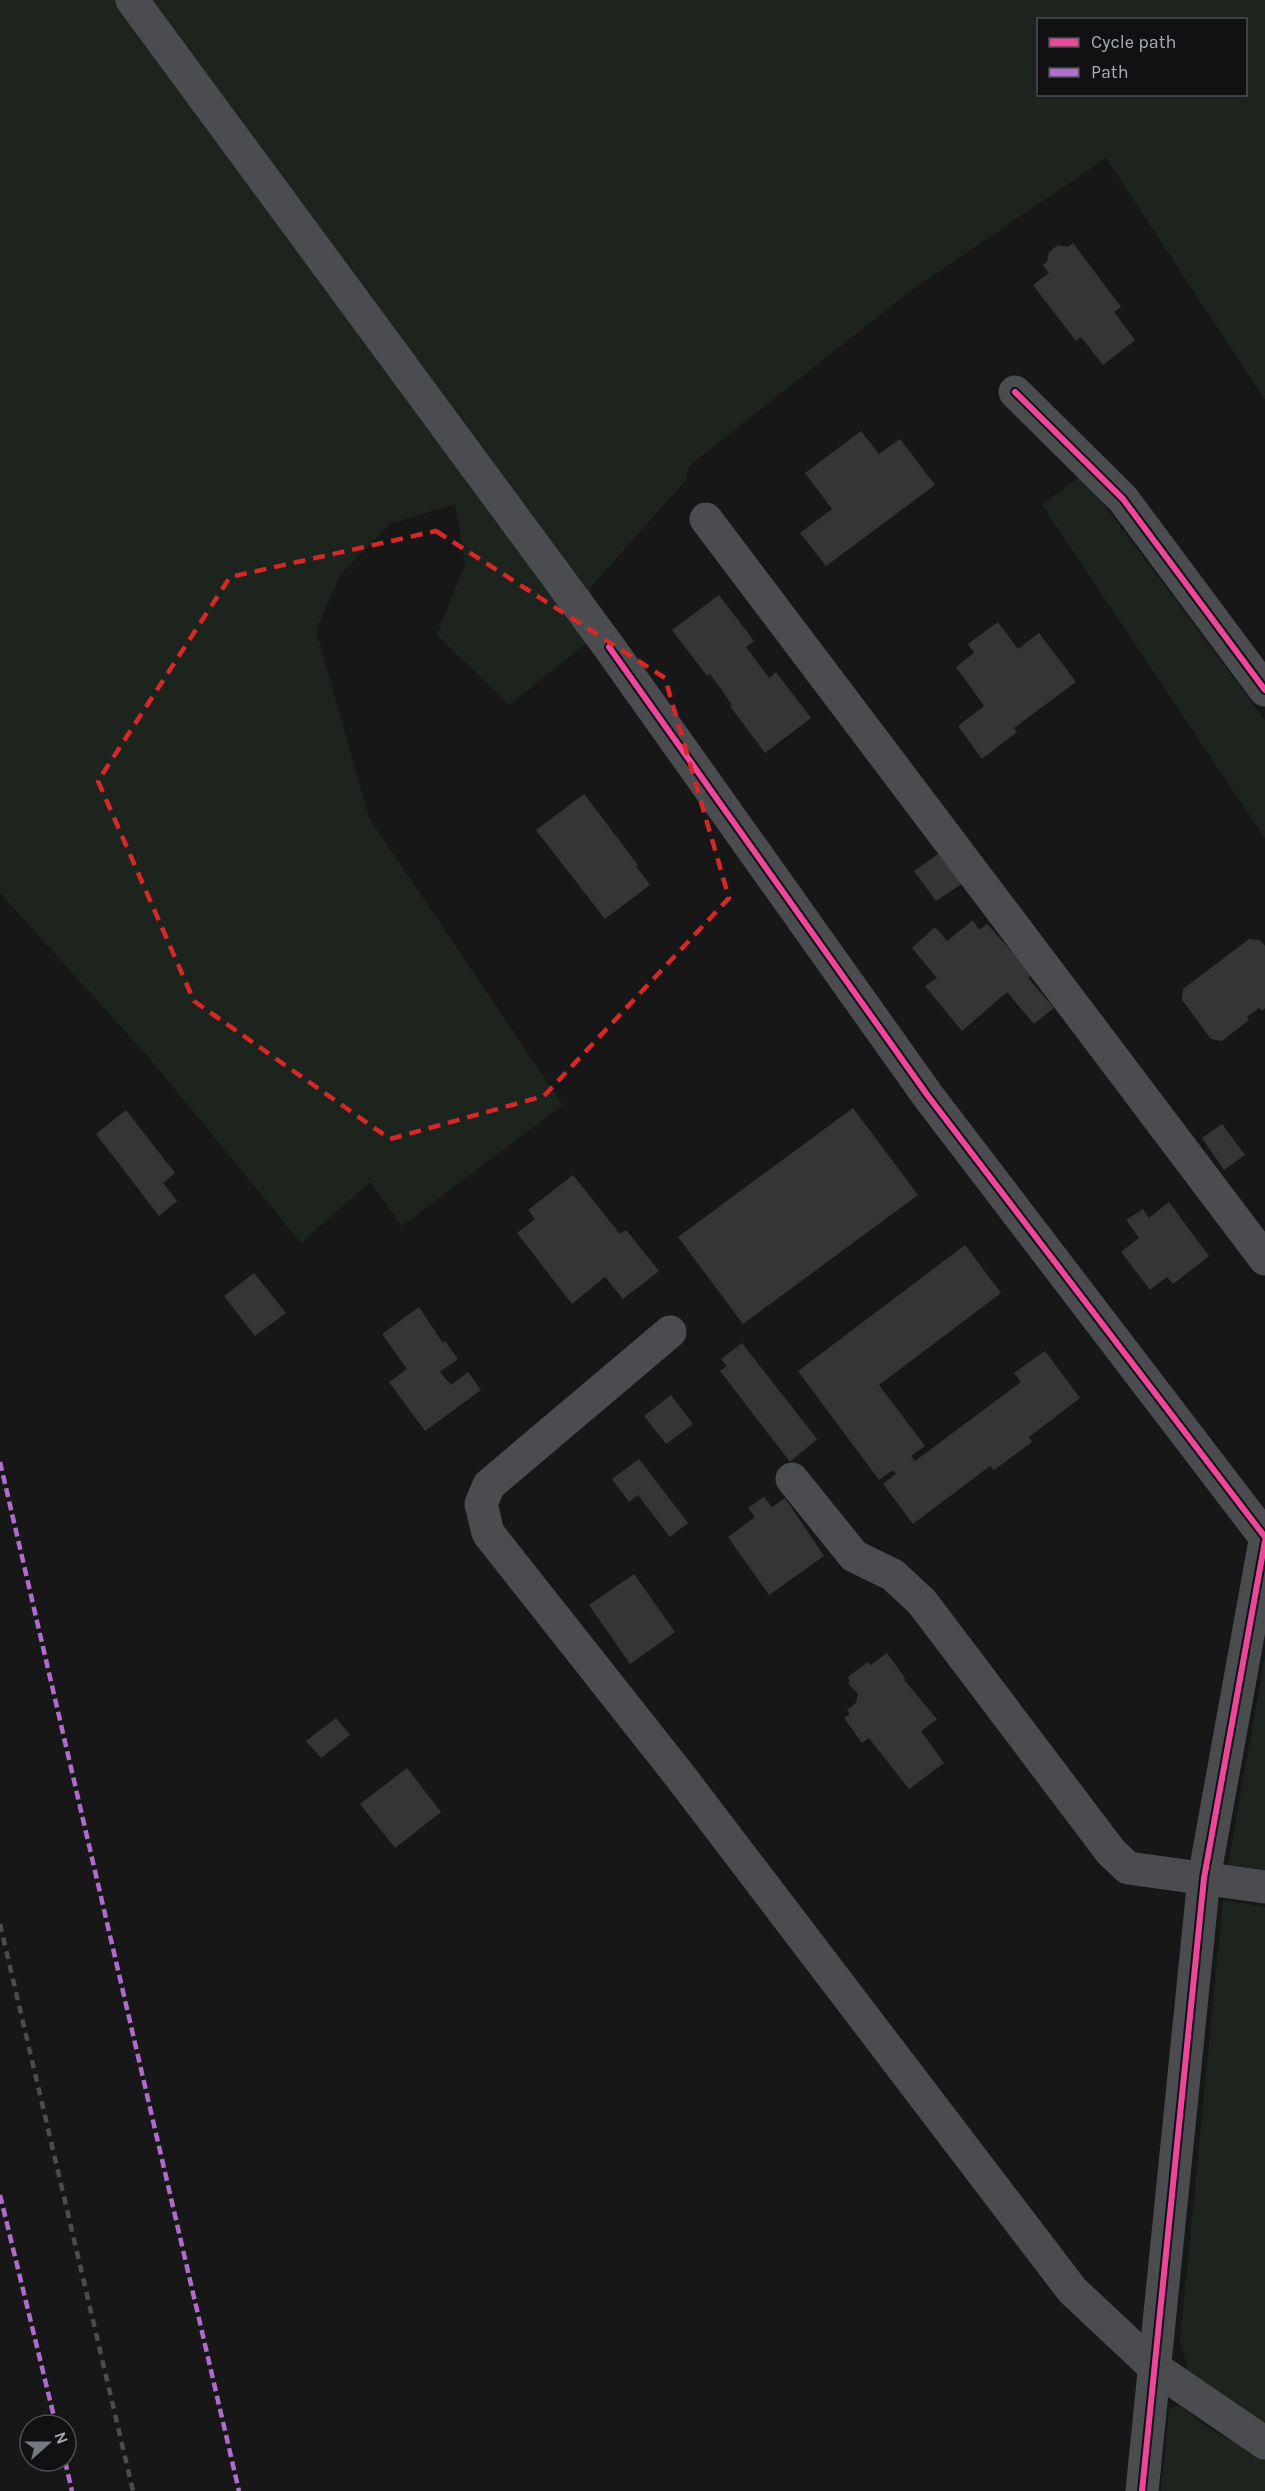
<svg xmlns="http://www.w3.org/2000/svg" width="1265" height="2491" font-family="Karla,sans-serif">
<style>
.green{fill:#1d241e;fill-rule:evenodd}
.building{fill:#353536}
.lines{fill:none;stroke-linecap:round;stroke-linejoin:round}
.minor{stroke:#4b4c50;stroke-width:33}
.rail{stroke:#4b4c4f;stroke-width:4.5;stroke-dasharray:8 6;stroke-linecap:butt}
.quiet{stroke:#b06ccc;stroke-width:4.5;stroke-dasharray:9 4.5;stroke-linecap:butt}
.cycleway-casing{stroke:#111113;stroke-width:10}
.cycleway{stroke:#ed469a;stroke-width:6}
.marked{fill:none;stroke:#d62828;stroke-width:4.5;stroke-dasharray:12 8;stroke-linejoin:round}
</style>
<rect width="100%" height="100%" fill="#171717"/>
<!-- green -->
<g class="green">
<path d="M0 0H1265V400L1106 158 909 292 689 466 686 480 590 588 603 630 509 705 437 635 465 564 455 504 390 524 340 575 316 630 369 818 563 1105 402 1226 370 1182 301 1243 151 1060 0 893ZM1038 20H1246V94H1038Z"/>
<path d="M1082 475 1265 720V838L1042 505Z"/>
<path d="M1265 1656V1870L1228 1865Z"/>
<path d="M1223 1900 1265 1907V2430L1188 2370 1180 2340Z"/>
<path d="M1180 2405 1209 2429 1265 2458V2491H1161L1169 2409Z"/>
</g>
<!-- building -->
<g class="building">
<path d="M1073 243 1121 307 1114 312 1135 340 1103 365 1081 337 1076 341 1033 285 1049 273 1043 265 1047 262 1049 252 1058 245 1068 247Z"/>
<path d="M861 431 879 454 900 439 935 485 826 566 800 533 832 509 805 473Z"/>
<path d="M719 595 754 641 746 647 769 678 776 672 811 718 765 753 730 706 732 705 721 689 710 674 707 676 672 630Z"/>
<path d="M998 622 1018 649 1039 633 1076 682 1014 728 1017 732 982 759 958 726 984 706 956 667 974 653 968 644Z"/>
<path d="M584 794 638 865 636 866 650 885 605 919 536 830Z"/>
<path d="M941 852 963 883 936 901 914 871Z"/>
<path d="M973 920 979 930 987 924 1032 974 1028 978 1054 1008 1034 1024 1007 992 962 1031 925 986 937 978 912 948 935 927 947 941Z"/>
<path d="M1249 939 1260 940 1265 946V1008L1262 1011 1259 1008 1247 1017 1249 1020 1222 1041 1211 1039 1182 1000 1183 989Z"/>
<path d="M853 1108 918 1195 743 1324 678 1237Z"/>
<path d="M126 1110 175 1173 163 1183 177 1201 159 1216 96 1134Z"/>
<path d="M1222 1124 1245 1155 1224 1170 1202 1138Z"/>
<path d="M573 1175 620 1234 626 1230 659 1271 623 1299 605 1277 572 1304 517 1233 535 1219 528 1210Z"/>
<path d="M1169 1202 1209 1256 1173 1284 1167 1277 1150 1290 1121 1252 1139 1238 1126 1220 1143 1209 1149 1218Z"/>
<path d="M965 1245 1001 1293 879 1385 925 1446 911 1456 915 1461 1021 1382 1014 1373 1045 1351 1080 1398 1029 1437 1032 1442 994 1470 990 1466 913 1524 883 1484 896 1474 893 1470 879 1480 798 1371Z"/>
<path d="M254 1273 286 1313 255 1336 224 1296Z"/>
<path d="M419 1307 443 1343 445 1341 458 1359 440 1372 451 1385 468 1372 481 1390 425 1431 389 1382 407 1369 382 1334Z"/>
<path d="M742 1343 817 1439 790 1462 720 1371 727 1366 721 1359Z"/>
<path d="M671 1395 693 1424 666 1444 644 1416Z"/>
<path d="M639 1459 688 1523 670 1537 638 1495 629 1502 612 1479Z"/>
<path d="M764 1497 772 1507 785 1498 824 1556 769 1595 728 1537 755 1517 748 1508Z"/>
<path d="M634 1574 675 1632 630 1664 589 1605Z"/>
<path d="M887 1653 903 1675 905 1679 904 1680 937 1719 921 1731 944 1763 909 1789 869 1738 862 1743 844 1718 850 1714 847 1710 856 1703 858 1694 848 1683 850 1681 848 1677 868 1662 871 1665Z"/>
<path d="M336 1718 350 1735 321 1758 306 1741Z"/>
<path d="M407 1768 441 1812 395 1848 360 1804Z"/>
</g>
<g class="lines">
<!-- minor -->
<g class="minor">
<path d="M132 0 609 647 928 1096 1265 1537"/>
<path d="M1015 392 1123 499 1265 690"/>
<path d="M706 519 1265 1259"/>
<path d="M670 1332 489 1485 481 1504 488 1533 680 1776 1072 2290 1155 2368 1265 2443"/>
<path d="M792 1479 854 1556 893 1575 922 1602 1111 1852 1128 1868 1265 1887"/>
<path d="M1142 2491 1204 1878 1265 1541"/>
</g>
<!-- rail -->
<path class="rail" d="M0 1924 133 2491"/>
<!-- quiet -->
<g class="quiet">
<path d="M0 1462 239 2491"/>
<path d="M0 2195 56 2425"/>
<path d="M65 2461 72 2491"/>
</g>
<defs>
<g id="cycleway">
<path d="M1015 392 1123 499 1265 690"/>
<path d="M609 647 928 1096 1265 1537"/>
<path d="M1142 2491 1204 1878 1265 1541"/>
</g>
</defs>
<!-- cycleway casing -->
<use href="#cycleway" class="cycleway-casing"/>
<!-- cycleway -->
<use href="#cycleway" class="cycleway"/>
</g>
<!-- marked area -->
<path class="marked" d="M436 531 665 678 729 898 544 1096 390 1139 194 1001 98 781 230 577Z"/>
<!-- legend -->
<rect x="1037" y="18" width="210" height="78" fill="#111113" stroke="#4d4f55" stroke-width="1.5"/>
<rect x="1049" y="38" width="30" height="9" fill="#ed469a" stroke="#4d4f55" stroke-width="1.5"/>
<text x="1091" y="48" font-size="18" fill="#a8adb8">Cycle path</text>
<rect x="1049" y="68" width="30" height="9" fill="#b06ccc" stroke="#4d4f55" stroke-width="1.5"/>
<text x="1091" y="78" font-size="18" fill="#a8adb8">Path</text>
<!-- north arrow -->
<g transform="translate(48 2443) rotate(69)"><circle r="28" fill="#111113" stroke="#4d4f55" stroke-width="1.5"/>
<path d="M0-4.5L10 22L0 15L-10 22Z" fill="#757880"/>
<text y="-9" font-size="16" font-weight="bold" text-anchor="middle" fill="#a8adb8">N</text>
</g>
</svg>
